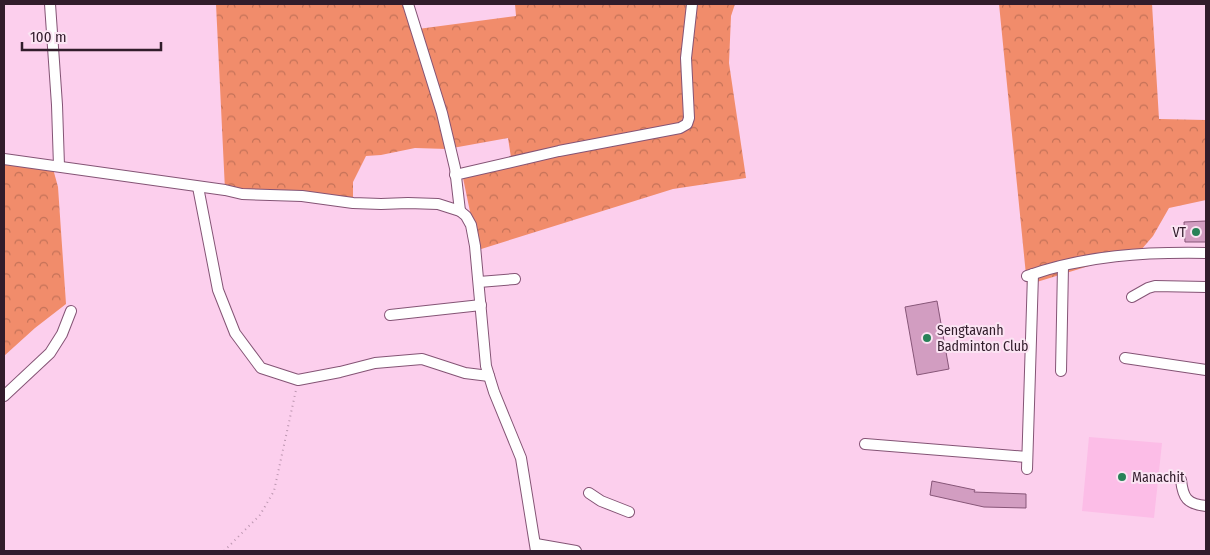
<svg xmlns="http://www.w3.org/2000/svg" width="1210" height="555" font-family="'Fira Sans Condensed',sans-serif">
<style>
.built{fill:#fcbde7}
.forest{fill:url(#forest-crowns)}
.building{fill:#d29dc1;stroke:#875678}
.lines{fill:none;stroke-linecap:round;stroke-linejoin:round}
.minor-casing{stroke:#845475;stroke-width:12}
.path{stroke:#bc96b0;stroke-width:2;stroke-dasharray:1 4;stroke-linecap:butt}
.minor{stroke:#fff;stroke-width:10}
.poi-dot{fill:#288258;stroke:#fbe4f3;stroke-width:2}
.labels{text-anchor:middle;stroke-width:4;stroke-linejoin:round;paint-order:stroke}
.poi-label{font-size:14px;fill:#311c2b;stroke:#fbe4f3;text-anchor:start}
</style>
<defs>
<pattern id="forest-crowns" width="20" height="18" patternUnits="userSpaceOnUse" patternTransform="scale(1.25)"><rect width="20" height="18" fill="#f18c6b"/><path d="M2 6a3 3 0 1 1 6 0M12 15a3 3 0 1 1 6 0" fill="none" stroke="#c47258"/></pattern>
</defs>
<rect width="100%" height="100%" fill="#fccfed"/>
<!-- built -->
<path class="built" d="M1089 437 1162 443 1154 518 1082 511Z"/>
<!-- forest -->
<g class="forest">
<path d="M216 4H409L418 29 516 16 515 4H735L731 16 729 63 746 178 673 189 478 250 463 178 512 164 508 138 447 149 415 148 381 155 366 156 353 182V203L225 190Z"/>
<path d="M999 4H1152L1159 119 1206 120V200L1169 208 1153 236 1141 250 1027 285Z"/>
<path d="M4 159 52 165 58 187 66 304 35 328 4 356Z"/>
</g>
<!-- building -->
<g class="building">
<path d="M1206 221V242H1185L1184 222Z"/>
<path d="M937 301 949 369 917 375 905 307Z"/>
<path d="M932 481 975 490 974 492 1026 494V508L984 507 930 495Z"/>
</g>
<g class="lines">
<defs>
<g id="minor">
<path d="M50 4 57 105 59 166"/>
<path d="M408 4 442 113 455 168 460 211"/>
<path d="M4 159 225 190 242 194 302 196 353 203 381 204 408 203 438 204 460 211 466 216 471 225 475 246 486 366 494 392 521 458 536 551"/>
<path d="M455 175 559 151 680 128 687 124 689 118 686 58 692 4"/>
<path d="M198 187 218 290 235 333 261 368 298 380 340 372 375 363 422 359 465 373 489 376"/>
<path d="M1027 276C1086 255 1145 252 1206 253"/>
<path d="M479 282 515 279"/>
<path d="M1132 297 1148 288 1155 286 1206 287"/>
<path d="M390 315 481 305"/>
<path d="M1125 358 1206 370"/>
<path d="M1061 371 1063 266"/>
<path d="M4 396 50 353 62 334 71 311"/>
<path d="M865 444 1027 457"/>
<path d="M1027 469 1033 274"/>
<path d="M1181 480C1183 498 1187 504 1206 506"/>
<path d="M589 493 601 501 629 512"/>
<path d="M536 544 576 551"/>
</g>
</defs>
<!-- minor casing -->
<use href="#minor" class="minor-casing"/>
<!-- path -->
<path class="path" d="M224 551 260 515 274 491 296 390"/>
<!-- minor -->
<use href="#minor" class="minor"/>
</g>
<!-- markers -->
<g class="poi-dot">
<circle cx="1196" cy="232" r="5"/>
<circle cx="927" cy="338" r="5"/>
<circle cx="1122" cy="477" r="5"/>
</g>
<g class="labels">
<!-- poi labels -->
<g class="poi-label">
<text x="1186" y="237" text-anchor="end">VT</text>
<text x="937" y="335">Sengtavanh<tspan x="937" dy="16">Badminton Club</tspan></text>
<text x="1132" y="482">Manachit</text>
</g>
</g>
<!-- border -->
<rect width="1210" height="555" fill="none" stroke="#311c2b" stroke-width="10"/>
<!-- scale -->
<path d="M22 42v8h139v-8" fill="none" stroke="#311c2b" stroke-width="2.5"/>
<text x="30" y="42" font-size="15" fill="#311c2b" stroke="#fbe4f3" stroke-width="4" paint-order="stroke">100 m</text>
</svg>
